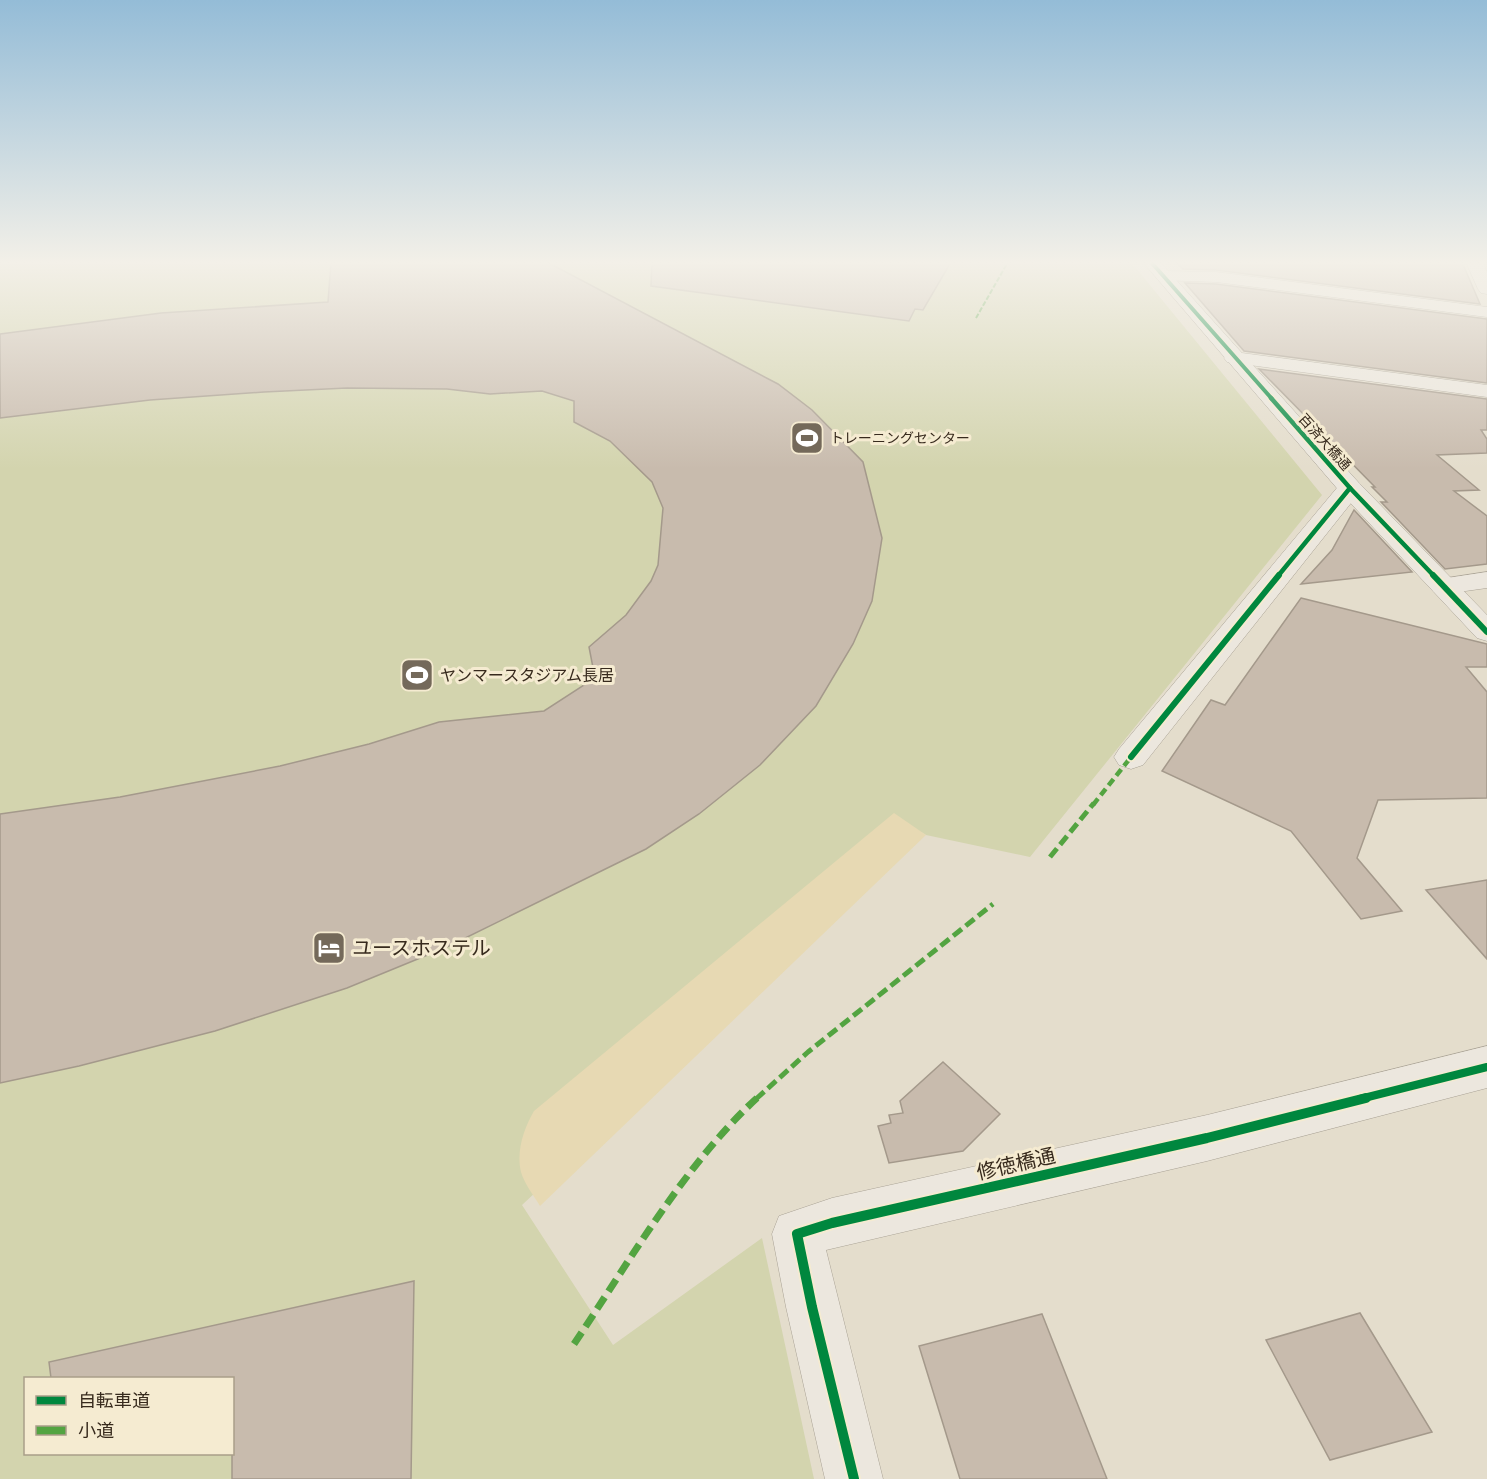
<svg xmlns="http://www.w3.org/2000/svg" width="1487" height="1479" font-family="Lora,'Noto Sans JP',serif">
<style>
.green{fill:#d3d4ae;fill-rule:evenodd}
.sand{fill:#e7d9b3}
.building{fill:#c8bbad;stroke:#a4998b;stroke-width:1.5}
.lines{fill:none;stroke-linecap:round;stroke-linejoin:round}
.minor-casing{stroke:#a9a295;stroke-width:1}
.tertiary-casing{stroke:#a9a295;stroke-width:1}
.minor{fill:#ece7de;fill-rule:evenodd}
.tertiary{fill:#ece7de;fill-rule:evenodd}
.quiet-far3{stroke:#53a441;stroke-width:2;stroke-dasharray:5 2;stroke-linecap:butt}
.quiet-far2{stroke:#53a441;stroke-width:4.5;stroke-dasharray:8 4.5;stroke-linecap:butt}
.quiet-far1{stroke:#53a441;stroke-width:5;stroke-dasharray:11 5;stroke-linecap:butt}
.quiet{stroke:#53a441;stroke-width:7;stroke-dasharray:14 7;stroke-linecap:butt}
.cycleway-far4-casing{stroke:#f5ebd1;stroke-width:6}
.cycleway-far3-casing{stroke:#f5ebd1;stroke-width:8}
.cycleway-far2-casing{stroke:#f5ebd1;stroke-width:10}
.cycleway-far1-casing{stroke:#f5ebd1;stroke-width:11}
.cycleway-casing{stroke:#f5ebd1;stroke-width:14}
.cycleway-far4{stroke:#00873e;stroke-width:4}
.cycleway-far3{stroke:#00873e;stroke-width:4.5}
.cycleway-far2{stroke:#00873e;stroke-width:6}
.cycleway-far1{stroke:#00873e;stroke-width:8}
.cycleway{stroke:#00873e;stroke-width:10}
.labels{text-anchor:middle;stroke-width:6;stroke-linejoin:round;paint-order:stroke}
.far-poi-label{font-size:14px;fill:#372a1d;stroke:#f5ebd1;text-anchor:start}
.far-street-label{font-size:14px;fill:#372a1d;stroke:#f5ebd1}
.poi-label{font-size:16px;fill:#372a1d;stroke:#f5ebd1;text-anchor:start}
.near-poi-label{font-size:20px;fill:#372a1d;stroke:#f5ebd1;text-anchor:start}
.near-street-label{font-size:20px;fill:#372a1d;stroke:#f5ebd1}
</style>
<rect width="100%" height="100%" fill="#e4ddcc"/>
<!-- green -->
<path class="green" d="M0 262H1131L1322 495 1030 857 926 835 921 832 522 1205 613 1345 762 1238 814 1479H0ZM26 1378H232V1454H26Z"/>
<!-- sand -->
<path class="sand" d="M894 813 926 835 540 1206C534 1196 524 1183 521 1172 516 1151 524 1128 534 1111Z"/>
<!-- building -->
<g class="building">
<path d="M331 262H547L778 384 812 410 863 462 882 538 872 601 853 644 816 706 760 765 699 814 646 849 447 947 347 988 215 1031 79 1066 0 1083V814L120 797 280 766 369 744 439 722 544 711 595 678 589 647 626 615 651 581 658 565 663 508 652 482 610 441 574 422V401L542 391 490 394 447 389 347 388 264 392 150 400 0 418V334L161 313 328 302Z"/>
<path d="M652 262H951L923 310 915 309 909 321 651 286Z"/>
<path d="M1176 262H1462L1480 304 1216 270 1183 269Z"/>
<path d="M1185 283 1216 284 1487 319V383L1244 351Z"/>
<path d="M1259 369 1487 399V430H1481L1487 439V453L1437 455 1479 490 1454 491 1487 516V564L1445 569 1381 502H1387L1372 487H1375Z"/>
<path d="M1354 510 1412 572 1301 584 1332 550Z"/>
<path d="M1301 598 1487 644V667H1466L1487 692V798L1378 800 1357 858 1402 911 1361 919 1291 831 1162 771 1211 700 1225 705Z"/>
<path d="M1487 880V959L1426 890Z"/>
<path d="M943 1062 1000 1114 963 1151 889 1163 878 1126 891 1123 889 1115 903 1113 900 1101Z"/>
<path d="M414 1281 411 1479H232V1378H51L49 1362Z"/>
<path d="M1360 1313 1432 1432 1330 1460 1266 1340Z"/>
<path d="M1042 1314 1107 1479H960L919 1346Z"/>
</g>
<g class="lines">
<defs>
<g id="minor">
<path d="M1466 262H1482L1487 272V294L1481 293 1478 289Z"/>
<path d="M1164 271 1216 272 1487 307V317L1216 282 1158 280 1156 276Z"/>
<path d="M1234 352 1487 385V397L1227 362 1224 358 1227 354Z"/>
<path d="M1350 481 1359 483 1362 488 1359 493 1143 765 1131 769 1119 765 1114 757 1119 749 1341 483Z"/>
<path d="M1487 572V588L1444 594 1434 592 1430 586 1434 580Z"/>
<path d="M1487 1046V1088L1207 1161 826 1250 883 1479H825L786 1307 772 1234 779 1216 832 1198 1207 1115Z"/>
</g>
<path id="tertiary" d="M1143 262H1160L1359 483 1487 615V641L1477 638 1341 493Z"/>
</defs>
<!-- minor casing -->
<use href="#minor" class="minor-casing"/>
<!-- tertiary casing -->
<use href="#tertiary" class="tertiary-casing"/>
<!-- minor -->
<use href="#minor" class="minor"/>
<!-- tertiary -->
<use href="#tertiary" class="tertiary"/>
<!-- quiet-far3 -->
<path class="quiet-far3" d="M976 318 1008 262"/>
<!-- quiet-far2 -->
<path class="quiet-far2" d="M1093 805 1131 757"/>
<!-- quiet-far1 -->
<g class="quiet-far1">
<path d="M1050 857 1094 803"/>
<path d="M756 1099 808 1052 993 904"/>
</g>
<!-- quiet -->
<path class="quiet" d="M574 1344C629 1262 685 1164 757 1098"/>
<defs>
<path id="cycleway-far4" d="M1151 262 1272 399"/>
<g id="cycleway-far3">
<path d="M1271 398 1350 488 1434 576"/>
<path d="M1278 576 1350 488"/>
</g>
<g id="cycleway-far2">
<path d="M1433 575 1487 632"/>
<path d="M1131 757 1279 575"/>
</g>
<path id="cycleway-far1" d="M1360 1099 1487 1067"/>
<path id="cycleway" d="M854 1479 812 1307 797 1234 832 1223 1207 1138 1366 1098"/>
</defs>
<!-- cycleway-far4 casing -->
<use href="#cycleway-far4" class="cycleway-far4-casing"/>
<!-- cycleway-far3 casing -->
<use href="#cycleway-far3" class="cycleway-far3-casing"/>
<!-- cycleway-far2 casing -->
<use href="#cycleway-far2" class="cycleway-far2-casing"/>
<!-- cycleway-far1 casing -->
<use href="#cycleway-far1" class="cycleway-far1-casing"/>
<!-- cycleway casing -->
<use href="#cycleway" class="cycleway-casing"/>
<!-- cycleway-far4 -->
<use href="#cycleway-far4" class="cycleway-far4"/>
<!-- cycleway-far3 -->
<use href="#cycleway-far3" class="cycleway-far3"/>
<!-- cycleway-far2 -->
<use href="#cycleway-far2" class="cycleway-far2"/>
<!-- cycleway-far1 -->
<use href="#cycleway-far1" class="cycleway-far1"/>
<!-- cycleway -->
<use href="#cycleway" class="cycleway"/>
</g>
<!-- sky -->
<linearGradient id="sky" x2="0" y2="1"><stop stop-color="#94bcd7"/><stop offset="0.56" stop-color="#f3f0e8"/><stop offset="1" stop-color="#f3f0e8" stop-opacity="0"/></linearGradient>
<rect width="1487" height="469" fill="url(#sky)"/>
<!-- icons -->
<defs>
<symbol id="stadium-square" viewBox="-11 -11 22 22"><rect x="-9" y="-9" width="18" height="18" rx="4" fill="#74695a" stroke="#f5ebd1"/><path d="M0-5a6.5 5 0 1 0 0 10a6.5 5 0 1 0 0-10ZM-3.5-1.8h7v3.6h-7Z" fill="#fff"/></symbol>
<symbol id="hotel-square" viewBox="-11 -11 22 22"><rect x="-9" y="-9" width="18" height="18" rx="4" fill="#74695a" stroke="#f5ebd1"/><path d="M-6-4.5h1.5V1H6V5H4.5V3h-9V5H-6ZM-4 0a1.8 1.8 0 1 1 3.6 0ZM.5 0V-2.5h3Q6-2.5 6 0Z" fill="#fff"/></symbol>
</defs>
<g fill-rule="evenodd">
<use href="#stadium-square" x="788" y="419" width="38" height="38"/>
<use href="#stadium-square" x="398" y="656" width="38" height="38"/>
<use href="#hotel-square" x="310" y="929" width="38" height="38"/>
</g>
<g class="labels">
<!-- far-poi labels -->
<g class="far-poi-label">
<text x="830" y="443">トレーニングセンター</text>
</g>
<!-- far-street labels -->
<g class="far-street-label">
<text transform="translate(1325 442) rotate(48)" y="5">百済大橋通</text>
</g>
<!-- poi labels -->
<g class="poi-label">
<text x="440" y="681">ヤンマースタジアム長居</text>
</g>
<!-- near-poi labels -->
<g class="near-poi-label">
<text x="352" y="955">ユースホステル</text>
</g>
<!-- near-street labels -->
<g class="near-street-label">
<text transform="translate(1016 1164) rotate(-13)" y="7">修徳橋通</text>
</g>
</g>
<!-- legend -->
<rect x="24" y="1377" width="210" height="78" fill="#f5ebd1" stroke="#a99e89" stroke-width="1.5"/>
<rect x="36" y="1396" width="30" height="9" fill="#00873e" stroke="#a99e89" stroke-width="1.5"/>
<text x="78" y="1407" font-size="18" fill="#372a1d">自転車道</text>
<rect x="36" y="1426" width="30" height="9" fill="#53a441" stroke="#a99e89" stroke-width="1.5"/>
<text x="78" y="1437" font-size="18" fill="#372a1d">小道</text>
</svg>
